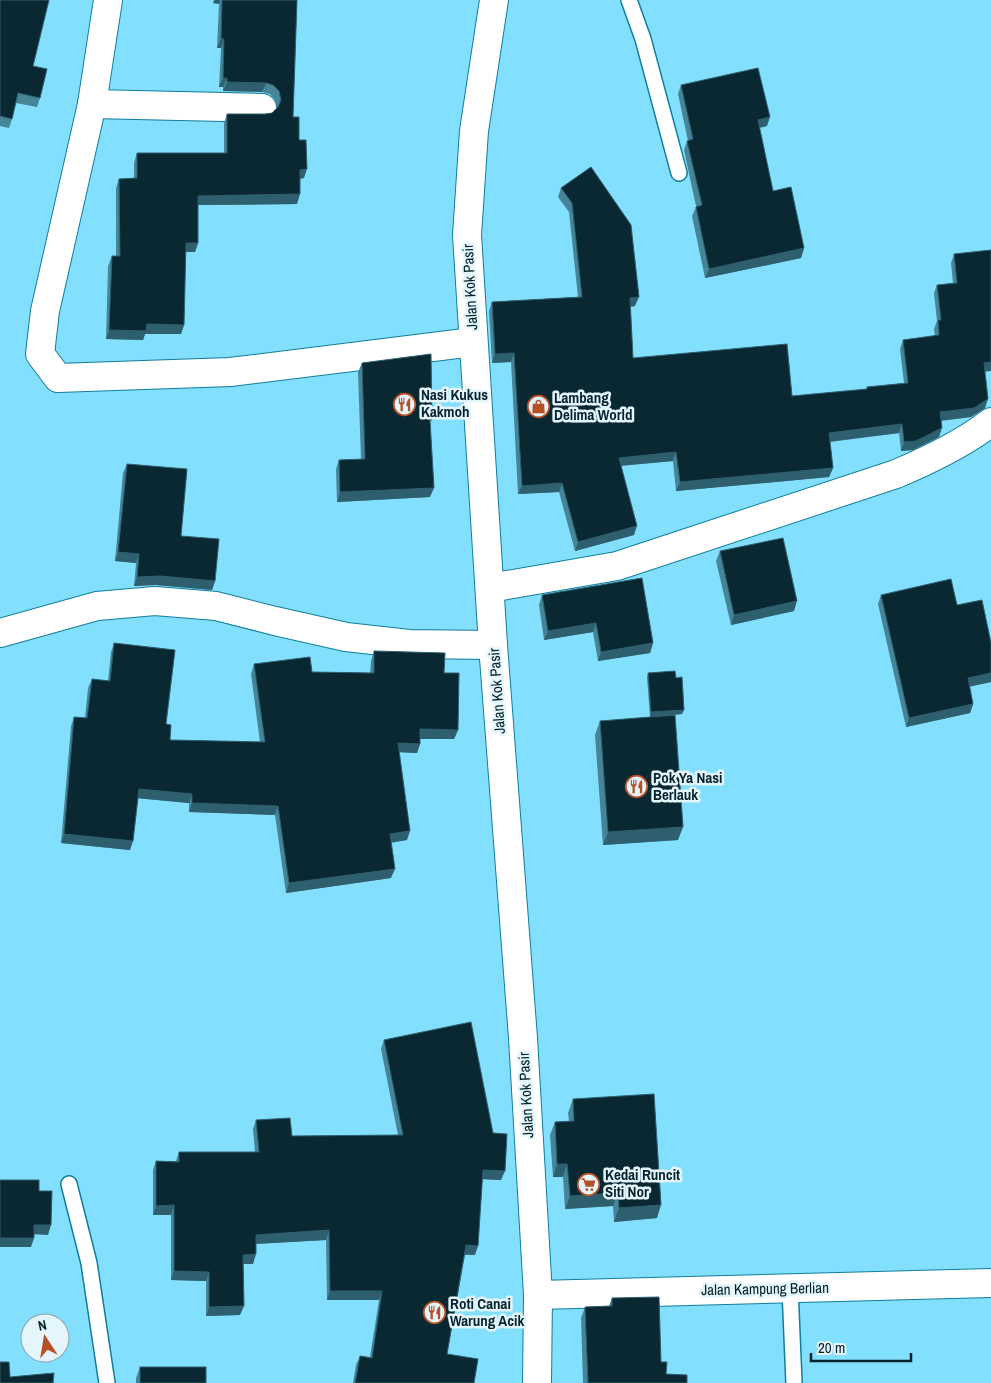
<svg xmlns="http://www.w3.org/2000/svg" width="991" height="1383" font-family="'Archivo Narrow',sans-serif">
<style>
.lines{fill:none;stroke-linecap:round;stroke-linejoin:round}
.service-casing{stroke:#117e9a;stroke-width:18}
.minor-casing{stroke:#117e9a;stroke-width:30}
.tertiary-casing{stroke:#117e9a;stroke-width:30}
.service{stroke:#fff;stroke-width:15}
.minor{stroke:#fff;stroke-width:28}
.tertiary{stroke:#fff;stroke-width:28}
.wall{fill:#468498}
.shaded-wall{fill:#2e5f6f}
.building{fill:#0a2832;stroke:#2e5f6f}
.labels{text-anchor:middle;stroke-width:5;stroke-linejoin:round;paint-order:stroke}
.street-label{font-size:15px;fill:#04222b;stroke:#e4f5fb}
.poi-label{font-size:15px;font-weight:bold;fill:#04222b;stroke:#e4f5fb;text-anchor:start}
</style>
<rect width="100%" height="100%" fill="#83dffe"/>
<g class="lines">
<defs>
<g id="service">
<path d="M629 0 643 39 679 173"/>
<path d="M69 1184 89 1263 107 1383"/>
<path d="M790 1288 794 1383"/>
</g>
<g id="minor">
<path d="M108 0 92 104 45 311 40 354 58 378 230 372 473 342"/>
<path d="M92 104 262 108"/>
<path d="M490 588 617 566 896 474C929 460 963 444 991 422"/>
<path d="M0 633 97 606 155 601 216 606 275 621 346 637 409 644 493 645"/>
<path d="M538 1295 991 1283"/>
</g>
<path id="tertiary" d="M494 0 474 131 467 235 493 645 523 1038 538 1295 537 1383"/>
</defs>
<!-- service casing -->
<use href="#service" class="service-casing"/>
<!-- minor casing -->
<use href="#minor" class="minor-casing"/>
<!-- tertiary casing -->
<use href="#tertiary" class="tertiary-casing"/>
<!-- service -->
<use href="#service" class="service"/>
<!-- minor -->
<use href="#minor" class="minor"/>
<!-- tertiary -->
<use href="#tertiary" class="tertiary"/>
</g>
<!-- wall -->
<g class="wall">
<path d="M0 0 33 66 40 98 37 107 16 103 12 119 9 128 0 126Z"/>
<path d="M214 0H297L293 117 299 140 304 178 300 179 297 204 198 205V243L195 252H185L184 325 181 334H145L143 340 106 339 108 266 112 256H116V188L119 179 134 178V163L137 153H224V123L227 114H265L272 113 277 108 275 100 270 94 262 92 223 91V87H219L221 48H217L219 4 213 3Z"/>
<path d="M681 85 767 126 759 128 773 191 804 248 801 258 705 278 692 216 696 207V206L684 150 687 141H688L678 94Z"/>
<path d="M591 167 635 306 630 307 633 358 792 396 867 389V387L904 383 900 349 903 340 935 336 934 329 937 321 934 293 937 285 953 283 951 263 954 254 991 371H985V408L971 417 941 421 939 437 913 450 901 451 899 433 830 442 833 468 829 477 676 491 673 461 621 466 634 535 575 551 559 492 518 494 511 362 492 363 489 311 492 302 578 297 569 212 558 197 561 188Z"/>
<path d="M362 363 430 497 337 502 336 469 339 460 361 459 358 372Z"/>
<path d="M127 464 215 581 212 590 156 585 134 586 136 563 115 561 123 473Z"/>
<path d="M720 551 794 611 731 625 716 561Z"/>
<path d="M542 595 653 643 650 653 598 661 593 632 544 640 539 605Z"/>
<path d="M881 595 957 605 991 682 969 686 973 704 970 713 906 727 878 604Z"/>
<path d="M114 643 166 724 170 740 260 742 251 674 254 664 312 672 370 673 371 661 374 651 444 673 458 730 454 739H420V744L417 753 399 752 407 840 391 843V878L286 893 275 815 189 812V803L138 798 130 850 61 843 71 726 74 717 85 718 88 688 92 679 108 681 111 652Z"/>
<path d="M648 673 682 714 650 717 647 678Z"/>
<path d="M600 721 678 840 603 845 595 735Z"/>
<path d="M384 1040 501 1180 482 1179 475 1255H465L447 1354 474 1383H353L356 1365 360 1356 370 1357 379 1300H327L326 1240 256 1244 253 1264H243L240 1315 206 1316V1281L171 1280V1215H153V1170L156 1161H176L179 1152H255L253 1129 256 1120 292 1136 398 1135 381 1049Z"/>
<path d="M573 1099 657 1218 614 1222 613 1206 565 1209 563 1177H553L550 1135 555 1122 569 1121 568 1113Z"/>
<path d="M612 1298 661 1362 666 1374 687 1383H583L581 1318 585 1307 609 1306Z"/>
<path d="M140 1367 206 1383H136V1378Z"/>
</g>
<!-- shaded-wall -->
<g class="shaded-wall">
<path d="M215 0H220L219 4 213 3Z"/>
<path d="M221 39H224L221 48H217Z"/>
<path d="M223 78H227L223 87H219Z"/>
<path d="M227 82 266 83 262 92 223 91Z"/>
<path d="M770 117 767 126 754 129 758 120Z"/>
<path d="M307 169 304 178 297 179 300 170Z"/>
<path d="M300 194 297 204 195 205 198 196Z"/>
<path d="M186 243H198L195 252H182Z"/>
<path d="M804 248 801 258 705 278 709 269Z"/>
<path d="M639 297 635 306 627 307 630 298Z"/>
<path d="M147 324 184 325 181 334H145L143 340 106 339 109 330Z"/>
<path d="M514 353 511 362 492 363 495 354Z"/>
<path d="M991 362V371L981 372 984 363Z"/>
<path d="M988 399 985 408 971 417 937 421 940 412Z"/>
<path d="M902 424 899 433 826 442 829 433Z"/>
<path d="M942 428 939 437 913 450 901 451 904 442Z"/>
<path d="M676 452 673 461 616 466 619 458Z"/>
<path d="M833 468 829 477 676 491 680 482Z"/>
<path d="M562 483 559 492 518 494 522 486Z"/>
<path d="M434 488 430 497 337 502 340 492Z"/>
<path d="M637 526 634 535 575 551 578 542Z"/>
<path d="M118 552 139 554 136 563 115 561Z"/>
<path d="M160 576 215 581 212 590 156 585 134 586 137 577Z"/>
<path d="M797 601 794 611 731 625 734 615Z"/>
<path d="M596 623 593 632 544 640 548 631Z"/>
<path d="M653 643 650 653 598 661 601 652Z"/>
<path d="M991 673V682L964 688 968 678Z"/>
<path d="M973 704 970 713 906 727 909 718Z"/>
<path d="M684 710 682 714 650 717 651 712Z"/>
<path d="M420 729 458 730 454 739H417Z"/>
<path d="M398 743 420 744 417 753 395 752Z"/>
<path d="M139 789 192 794 189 803 135 798Z"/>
<path d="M192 803 278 806 275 815 189 812Z"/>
<path d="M683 827 678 840 603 845 608 832Z"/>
<path d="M410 831 407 840 386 843 390 834Z"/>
<path d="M64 834 133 841 130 850 61 843Z"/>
<path d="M395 869 391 878 286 893 289 883Z"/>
<path d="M557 1164H567L563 1177H553Z"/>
<path d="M483 1170 505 1171 501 1180 479 1179Z"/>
<path d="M618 1193 613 1206 565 1209 570 1196Z"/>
<path d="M174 1205 171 1215H153L156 1206Z"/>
<path d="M661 1205 657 1218 614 1222 619 1208Z"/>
<path d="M34 1225H51L48 1235 31 1234Z"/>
<path d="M329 1230 326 1240 253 1244 256 1235Z"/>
<path d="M0 1238H34L31 1247H0Z"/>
<path d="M466 1245 478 1246 475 1255 463 1254Z"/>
<path d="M256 1254 253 1264H240L243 1255Z"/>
<path d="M174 1271 209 1272 206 1281 171 1280Z"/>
<path d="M330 1291H382L379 1300H327Z"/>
<path d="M244 1306 240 1315 206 1316 209 1307Z"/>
</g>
<!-- building -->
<g class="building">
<path d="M0 0H49L33 66 47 69 40 98 18 93 12 119 0 116Z"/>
<path d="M222 0H297L293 117H299V140H306L307 169 300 170V194L198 196V243H186L184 325 147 324 146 331 109 330 112 256H120L119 179 137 178V153H227V114H265L272 113 278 107 281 100 279 91 273 85 266 83 227 82V78H223L224 39H221Z"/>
<path d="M758 68 770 117 758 120 773 191 791 187 804 248 709 269 696 207 702 205 687 141 693 139 681 85Z"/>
<path d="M591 167 631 225 639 297 630 298 633 358 787 344 792 396 867 389V387L908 383 903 340 939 335 938 320H941L937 285 957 283 954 254 991 250V362L984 363 988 399 974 408 940 412 942 428 916 441 904 442 902 424 829 433 833 468 680 482 676 452 619 458 637 526 578 542 562 483 522 486 514 353 495 354 492 302 582 297 572 203 561 188Z"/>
<path d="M431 354 432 420H430L434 488 340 492 339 460 365 459 362 363Z"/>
<path d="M127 464 187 469 181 536 219 539 215 581 160 576 137 577 139 554 118 552Z"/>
<path d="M783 538 797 601 734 615 720 551Z"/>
<path d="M642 578 653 643 601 652 596 623 548 631 542 595Z"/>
<path d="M951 579 957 605 982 600 991 643V673L968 678 973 704 909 718 881 595Z"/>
<path d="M114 643 175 650 166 724 171 725 170 740 265 742 254 664 310 657 312 672 374 673V651L445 653 444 673H459L458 730 420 729V744L398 743 410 831 390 834 395 869 289 883 278 806 192 803V794L139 789 133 841 64 834 74 717 87 718 92 679 110 681Z"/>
<path d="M675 671 676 678 682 677 684 710 651 712 648 673Z"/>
<path d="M675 715 683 827 608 832 600 721Z"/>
<path d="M471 1022 493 1133 507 1134 505 1171 483 1170 478 1246 466 1245 447 1354 478 1359 474 1383H355L360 1356 372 1358 382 1291H330L329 1230 256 1235V1254L243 1255 244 1306 209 1307V1272L174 1271V1205L156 1206V1161L179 1162V1152H259L256 1120 290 1118 292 1136 403 1135 384 1040Z"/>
<path d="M654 1094 661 1205 619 1208 618 1193 570 1196 567 1164H557L555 1122 574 1121 573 1099Z"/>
<path d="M0 1180H39V1191H52L51 1225H34V1238H0Z"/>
<path d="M659 1297 661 1362H667L666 1374 687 1375V1383H588L585 1307 612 1306V1298Z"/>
<path d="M0 1362H9L10 1377 54 1373 53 1383H0Z"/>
<rect x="140" y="1367" width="66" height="16"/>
</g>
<!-- icons -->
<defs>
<symbol id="restaurant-ring" viewBox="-11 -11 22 22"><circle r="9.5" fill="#e4f5fb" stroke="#b75125" stroke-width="1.5"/><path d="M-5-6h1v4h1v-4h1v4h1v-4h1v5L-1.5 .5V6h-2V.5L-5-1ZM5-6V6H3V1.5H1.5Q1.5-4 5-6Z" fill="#b75125"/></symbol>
<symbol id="shop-ring" viewBox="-11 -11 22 22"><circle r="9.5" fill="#e4f5fb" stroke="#b75125" stroke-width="1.5"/><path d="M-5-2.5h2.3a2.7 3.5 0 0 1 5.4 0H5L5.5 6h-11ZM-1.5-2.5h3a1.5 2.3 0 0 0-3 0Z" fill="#b75125"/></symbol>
<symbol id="supermarket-ring" viewBox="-11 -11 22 22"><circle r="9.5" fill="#e4f5fb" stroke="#b75125" stroke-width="1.5"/><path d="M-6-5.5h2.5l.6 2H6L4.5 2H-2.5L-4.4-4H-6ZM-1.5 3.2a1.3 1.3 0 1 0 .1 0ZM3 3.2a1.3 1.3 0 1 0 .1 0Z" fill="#b75125"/></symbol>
</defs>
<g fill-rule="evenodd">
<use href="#restaurant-ring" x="392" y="392" width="25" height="25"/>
<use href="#shop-ring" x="526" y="394" width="25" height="25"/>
<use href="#restaurant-ring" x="624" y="774" width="25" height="25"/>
<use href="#supermarket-ring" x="576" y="1172" width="25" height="25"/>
<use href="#restaurant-ring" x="422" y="1300" width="25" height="25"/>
</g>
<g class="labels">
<!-- street labels -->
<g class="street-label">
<text transform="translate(470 287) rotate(-93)" y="5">Jalan Kok Pasir</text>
<text transform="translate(497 691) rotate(-94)" y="5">Jalan Kok Pasir</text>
<text transform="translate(526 1095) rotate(-93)" y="5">Jalan Kok Pasir</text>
<text transform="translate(765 1289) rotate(-1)" y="5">Jalan Kampung Berlian</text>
</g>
<!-- poi labels -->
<g class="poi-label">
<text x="421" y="400">Nasi Kukus<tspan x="421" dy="17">Kakmoh</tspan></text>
<text x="554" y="403">Lambang<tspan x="554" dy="17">Delima World</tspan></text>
<text x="653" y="783">Pok Ya Nasi<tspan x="653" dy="17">Berlauk</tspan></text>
<text x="605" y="1180">Kedai Runcit<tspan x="605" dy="17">Siti Nor</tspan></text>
<text x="450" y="1309">Roti Canai<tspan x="450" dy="17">Warung Acik</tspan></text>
</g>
</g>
<!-- north arrow -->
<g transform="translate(45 1338) rotate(348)"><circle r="24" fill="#e4f5fb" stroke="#8aa1a8"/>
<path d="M0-4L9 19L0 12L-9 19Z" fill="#b75125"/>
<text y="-8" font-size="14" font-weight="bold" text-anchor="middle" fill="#04222b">N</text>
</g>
<!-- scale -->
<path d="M811 1353v8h100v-8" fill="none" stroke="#04222b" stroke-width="2.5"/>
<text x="818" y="1353" font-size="15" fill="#04222b" stroke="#e4f5fb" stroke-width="4" paint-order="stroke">20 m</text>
</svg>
